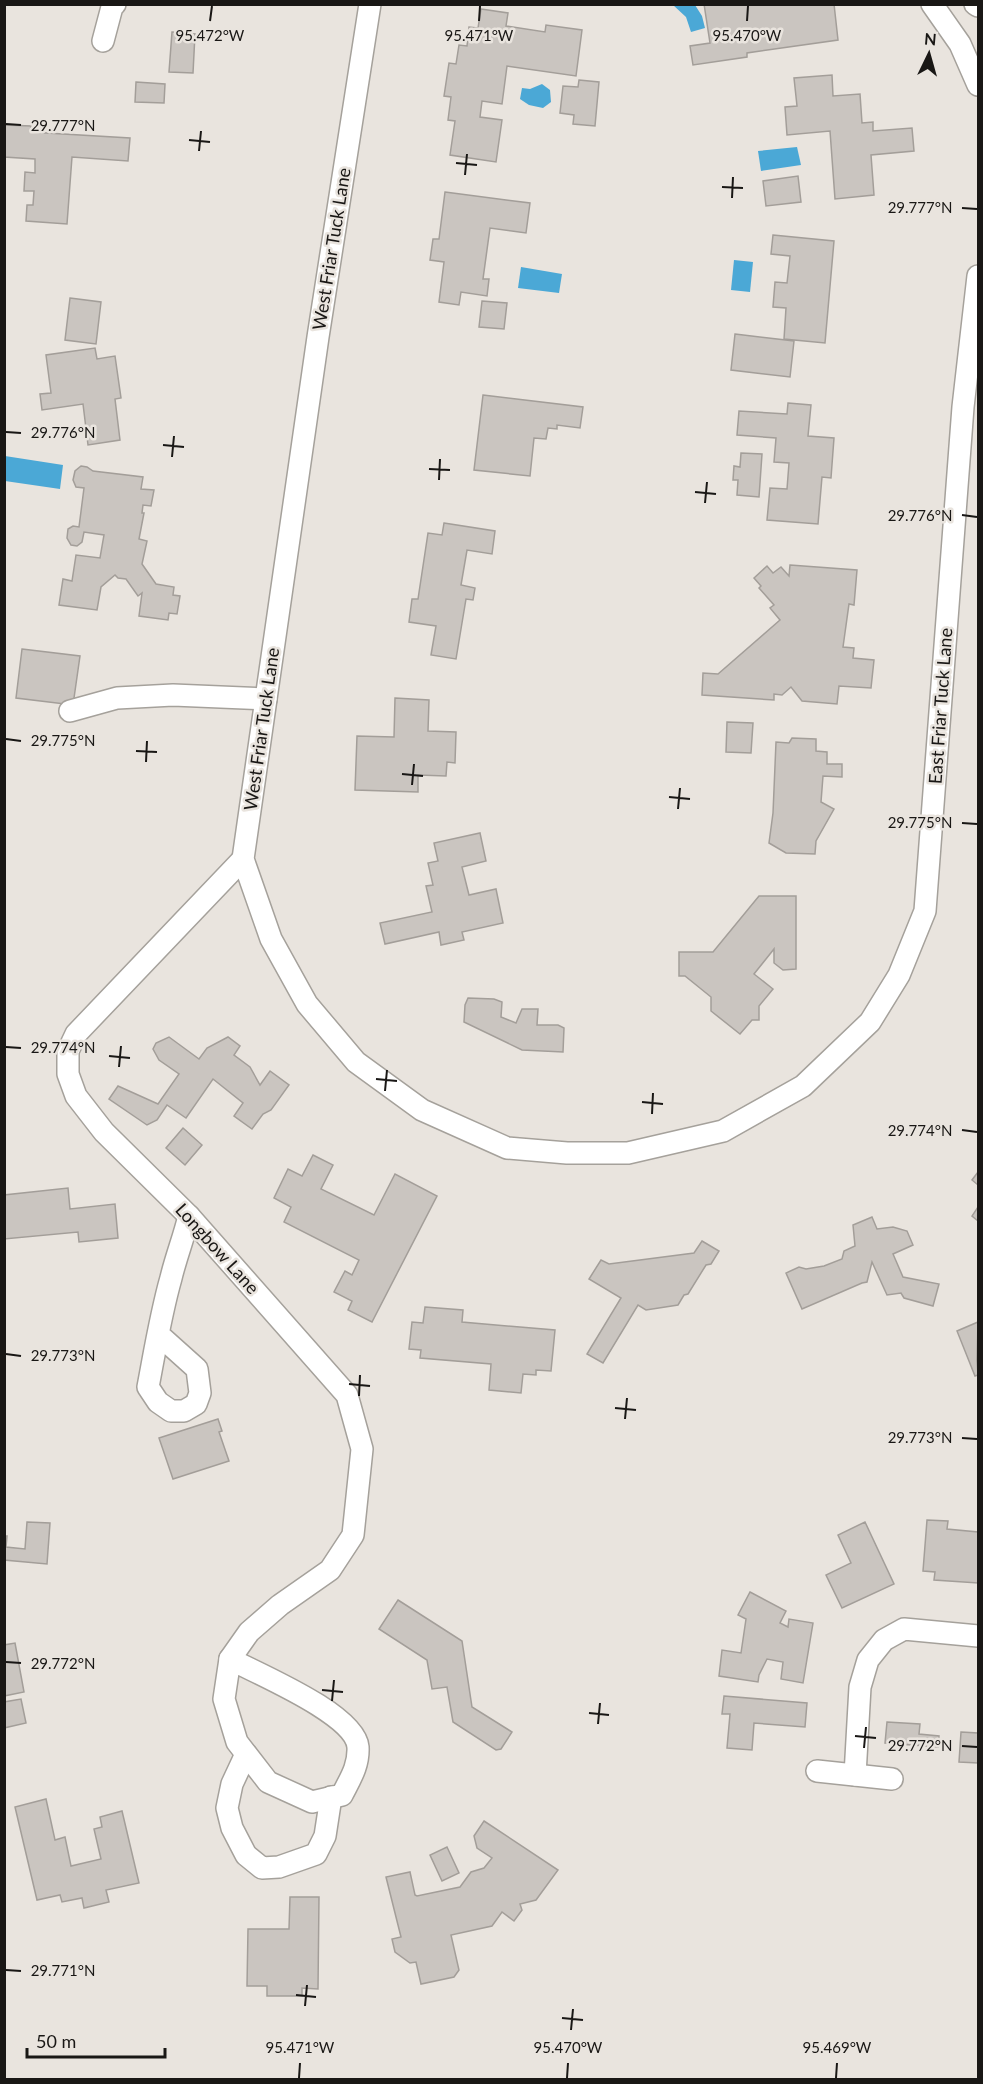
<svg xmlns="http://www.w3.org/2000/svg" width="983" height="2084" font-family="Lato,sans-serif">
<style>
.water{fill:#4ba8d6}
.building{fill:#cac5c0;stroke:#a39e99;stroke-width:1.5}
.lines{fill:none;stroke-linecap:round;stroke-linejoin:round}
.minor-casing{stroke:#a5a19b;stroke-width:24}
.minor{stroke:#fff;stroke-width:21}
.ticks{fill:none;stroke:#191715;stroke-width:2}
.labels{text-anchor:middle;stroke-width:5;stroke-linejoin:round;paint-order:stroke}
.street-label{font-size:18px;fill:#191715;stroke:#e9e4de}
.ticks-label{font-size:15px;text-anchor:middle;fill:#191715;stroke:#e9e4de;stroke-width:5;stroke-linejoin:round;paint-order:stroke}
</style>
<rect width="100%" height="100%" fill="#e9e4de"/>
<!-- water -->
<g class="water">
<path d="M673 5H695L702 16 705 28 691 32 686 17Z"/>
<path d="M542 84 550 90 551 102 543 108 529 105 520 99 522 88 530 89Z"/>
<path d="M797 147 801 165 761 171 758 151Z"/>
<path d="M734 260 753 262 750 292 731 290Z"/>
<path d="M521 267 562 274 559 293 518 288Z"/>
<path d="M5 456 63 465 60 489 5 481Z"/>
</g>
<!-- building -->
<g class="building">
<path d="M704 4H834L838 40 747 53V57L693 65 690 46 710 43Z"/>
<path d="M481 9 508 13 506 26 545 32 546 25 582 30 576 76 507 66 502 104 482 101 480 117 502 120 496 162 450 155 455 121 448 120 451 97 444 96 449 63 456 64 459 45 467 46 469 27 478 28Z"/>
<path d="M172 32 195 34 193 73 169 72Z"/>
<path d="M832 75 833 96 860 94 862 123 873 122V131L912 128 914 151 871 155 874 195 835 199 830 131 787 135 785 107 797 106 794 78Z"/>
<path d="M579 80 599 82 595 126 573 124 574 115 560 113 563 86 578 87Z"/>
<path d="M136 82 165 84 164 103 135 102Z"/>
<path d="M4 125 31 126 30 132 130 138 128 161 72 157 67 224 26 221 27 205H33L34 191H24L25 172 35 173V159L4 157Z"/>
<path d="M798 176 801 202 766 206 763 181Z"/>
<path d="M445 192 530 203 526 233 490 228 483 279H489L487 296 461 292 459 305 439 302 444 262 430 260 433 239H439Z"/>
<path d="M773 235 834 241 825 343 784 339 786 308 773 307 775 282 787 283 790 256 771 254Z"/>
<path d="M70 298 101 302 96 344 65 340Z"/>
<path d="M482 301 507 303 504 329 479 327Z"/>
<path d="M735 334 794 341 790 377 731 370Z"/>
<path d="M95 348 97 359 115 356 121 398 115 399 120 440 88 445 83 404 42 410 40 394 51 393 46 355Z"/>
<path d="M483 395 583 407 580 428 557 425V429L548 428 546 439 534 438 530 476 474 470Z"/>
<path d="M788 403 811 405 808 436 834 438 831 478 822 477 818 524 767 520 770 488 787 489 789 463 774 462 776 438 737 435 739 411 787 414Z"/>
<path d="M741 453 762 454 759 497 737 495 738 480H733L734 466 740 467Z"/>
<path d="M81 466 87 467 93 471 143 477 141 489 154 490 151 506 143 505 142 513H144L139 539 147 541 142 564 156 584 174 587 173 595 180 596 177 614 169 613 168 620 139 616 142 593 138 596 126 579 118 578 115 575 101 587 97 610 59 605 63 579 72 581 76 555 100 558 104 535 84 532 82 542 77 546 71 545 67 538 68 529 73 526 79 527 84 488 76 487 73 480 75 471Z"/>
<path d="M444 523 495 531 492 554 467 550 461 585 475 588 473 600 466 599 456 659 431 655 436 626 409 622 412 599H418L428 533 442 535Z"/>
<path d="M790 565 857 570 854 605 849 604 843 647 854 648 853 658 874 660 871 688 839 686 837 704 802 701 791 687 782 695 774 694V700L702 695 703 673 718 674 780 620 770 608 774 605 759 588 761 586 754 578 767 566 773 573 781 567 789 576Z"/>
<path d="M22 649 80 656 73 705 16 698Z"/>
<path d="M395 698 429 700 428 731 456 732 455 763 447 762 446 776 418 775V792L355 790 357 736 394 737Z"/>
<path d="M727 722 753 723 751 753 726 752Z"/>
<path d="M792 738 816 739V751L827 752V764H842V777L823 776 821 802 834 809 816 841 815 854 786 853 769 843 773 813 776 742 789 743Z"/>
<path d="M480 833 486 861 462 867 469 895 496 889 503 923 462 932 464 940 441 945 439 932 385 944 380 923 432 912 426 886 433 885 428 863 438 861 434 843Z"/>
<path d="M759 896H796V969L783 970 774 963V949L754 974 773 989 759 1006V1020H752L740 1034 711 1011V997L685 976H679V952H713Z"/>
<path d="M468 998 494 999 502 1002 501 1017 516 1023 522 1009H538L537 1025H558L564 1028 563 1052 522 1050 464 1022 465 1005Z"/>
<path d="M169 1037 199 1059 207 1048 228 1037 240 1046 234 1055 250 1067 260 1085 270 1071 289 1085 271 1110 263 1114 252 1129 234 1116 243 1103 213 1079 186 1118 167 1105 157 1120 147 1125 109 1099 118 1086 158 1104 179 1074 159 1060 153 1049 156 1043Z"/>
<path d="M183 1128 202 1145 185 1165 166 1148Z"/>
<path d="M313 1155 333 1165 321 1189 374 1215 395 1174 437 1196 372 1322 348 1310 352 1301 334 1292 345 1271 352 1275 359 1260 284 1222 291 1207 274 1198 288 1169 302 1176Z"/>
<path d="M978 1172V1185L972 1180Z"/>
<path d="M68 1188 70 1209 115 1204 118 1238 79 1242 78 1232 4 1239V1195Z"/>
<path d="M978 1207V1221L972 1216Z"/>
<path d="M872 1217 877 1229 893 1227 907 1231 913 1245 893 1254 903 1277 939 1284 933 1306 904 1298 901 1293 887 1295 872 1262 867 1282 862 1283 802 1309 786 1273 799 1267 806 1269 824 1266 842 1259 844 1251 855 1246 853 1225Z"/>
<path d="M702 1241 719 1251 711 1264 706 1265 688 1294 684 1295 678 1305 646 1310 638 1305 603 1363 587 1354 621 1298 589 1279 601 1260 609 1264 694 1253Z"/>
<path d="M425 1307 463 1310 462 1322 555 1330 551 1371 536 1370V1375L523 1374 521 1393 489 1390 491 1364 420 1358 421 1350 409 1349 412 1322 423 1323Z"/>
<path d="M978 1322 977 1360 978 1375 975 1376 957 1331Z"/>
<path d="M218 1419 222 1431 219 1432 229 1461 173 1479 159 1438Z"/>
<path d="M927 1520 948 1521 947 1529 978 1532V1583L934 1580 935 1572 923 1571Z"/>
<path d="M27 1522 50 1523 47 1564 4 1560V1536H7L6 1547 25 1549Z"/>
<path d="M865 1522 894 1584 842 1608 826 1575 851 1563 838 1535Z"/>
<path d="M750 1592 786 1611 780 1623 788 1627 789 1619 813 1623 803 1683 781 1679 783 1662 767 1659 759 1675 758 1682 719 1676 722 1650 741 1653 746 1619 738 1615Z"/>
<path d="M398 1600 462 1641 472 1707 512 1732 501 1749 496 1750 453 1722 447 1687 432 1689 427 1660 379 1629Z"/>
<path d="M15 1643 24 1692 4 1696V1645Z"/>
<path d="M724 1696 807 1703 805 1727 754 1723 752 1750 727 1748 730 1714H722Z"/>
<path d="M21 1699 26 1723 4 1728V1702Z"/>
<path d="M887 1722 920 1724 919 1734 939 1736 938 1747 885 1743Z"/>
<path d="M961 1732 978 1733V1763L959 1762Z"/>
<path d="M46 1799 55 1840 65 1837 71 1866 101 1859 94 1829 102 1827 100 1817 122 1811 139 1883 106 1890 109 1902 84 1908 82 1898 62 1902 60 1895 37 1900 15 1807Z"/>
<path d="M484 1821 558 1870 536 1900 520 1904 522 1910 514 1921 502 1912 492 1926 451 1935 459 1970 454 1977 421 1984 416 1962 410 1963 395 1952 392 1939 401 1937 386 1877 410 1872 415 1895 417 1896 460 1887 471 1872 484 1868 492 1858 477 1848 474 1836Z"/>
<path d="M447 1847 459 1873 442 1881 430 1855Z"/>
<path d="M290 1897H319L318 1989 302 1988V1996H267V1986H247L248 1929H289Z"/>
</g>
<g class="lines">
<defs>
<g id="minor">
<path d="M370 4 318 337 243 859 271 939 307 1004 356 1062 422 1110 507 1148 567 1153H628L723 1131 803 1086 870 1022 899 975 925 911 963 407 978 276"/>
<path d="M932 4 960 44 978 85"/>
<path d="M975 4 978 6"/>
<path d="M103 41 112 7 115 4"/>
<path d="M70 711 117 698 173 695 266 699"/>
<path d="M158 1334 197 1369 200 1393 196 1404 184 1411H171L158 1402 148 1387C155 1350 161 1313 171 1278 176 1257 184 1237 189 1216"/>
<path d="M230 1659 249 1632 280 1605 330 1570 353 1535 362 1449 347 1395 189 1216 104 1132 76 1096 68 1074V1051L76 1034 243 859"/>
<path d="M230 1659C258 1674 355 1714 358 1747 359 1766 350 1779 342 1795L312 1802 268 1782 237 1742 224 1699Z"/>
<path d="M246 1754 232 1784 227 1808 232 1828 246 1855 262 1868 279 1867 316 1854 325 1836 331 1797"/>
<path d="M817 1771 892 1779"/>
<path d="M855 1775 860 1687 868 1660 884 1640 904 1629 978 1636"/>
</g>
</defs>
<!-- minor casing -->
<use href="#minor" class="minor-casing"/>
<!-- minor -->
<use href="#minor" class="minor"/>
</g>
<!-- ticks -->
<path class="ticks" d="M210 21 212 6M479 21 480 6M747 21 748 6M6 124 21 125M189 140 210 142M199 151 201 131M456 163 477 165M465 175 467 154M722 187 743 188M732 198 733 177M962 208 977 209M6 432 21 433M163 445 184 447M172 457 174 436M429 469 450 470M439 480 440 459M695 492 716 494M705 503 707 482M962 515 977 517M6 739 21 741M136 751 157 752M146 762 147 741M402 774 423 776M412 785 414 764M669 797 690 799M678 809 680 788M962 823 977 824M6 1047 21 1048M109 1056 130 1058M119 1067 121 1046M376 1079 397 1081M385 1091 387 1070M642 1102 663 1104M652 1114 653 1093M962 1130 977 1132M6 1354 21 1356M349 1384 370 1386M359 1396 360 1375M615 1408 636 1410M625 1419 627 1398M962 1438 977 1439M6 1662 21 1663M322 1690 343 1692M332 1701 334 1680M589 1713 609 1715M598 1724 600 1703M855 1736 876 1738M962 1746 977 1747M864 1748 866 1727M6 1970 21 1971M296 1995 316 1997M305 2006 307 1985M562 2018 583 2020M571 2030 573 2009M299 2078 300 2063M567 2078 568 2063M836 2078 837 2063"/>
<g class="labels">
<!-- street labels -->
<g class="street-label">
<text transform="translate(332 249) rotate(-81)" y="6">West Friar Tuck Lane</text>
<text transform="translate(941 706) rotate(-86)" y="6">East Friar Tuck Lane</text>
<text transform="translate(262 729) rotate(-82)" y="6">West Friar Tuck Lane</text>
<text transform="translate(217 1249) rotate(48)" y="6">Longbow Lane</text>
</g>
</g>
<g class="ticks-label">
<text x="210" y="41">95.472°W</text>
<text x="479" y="41">95.471°W</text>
<text x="747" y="41">95.470°W</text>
<text x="63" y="131">29.777°N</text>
<text x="920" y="213">29.777°N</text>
<text x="63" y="438">29.776°N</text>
<text x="920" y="521">29.776°N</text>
<text x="63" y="746">29.775°N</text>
<text x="920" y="828">29.775°N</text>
<text x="63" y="1053">29.774°N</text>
<text x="920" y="1136">29.774°N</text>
<text x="63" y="1361">29.773°N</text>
<text x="920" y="1443">29.773°N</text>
<text x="63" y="1669">29.772°N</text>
<text x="920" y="1751">29.772°N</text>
<text x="63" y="1976">29.771°N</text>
<text x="300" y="2053">95.471°W</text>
<text x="568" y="2053">95.470°W</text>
<text x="837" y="2053">95.469°W</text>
</g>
<!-- border -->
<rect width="983" height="2084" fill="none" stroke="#191715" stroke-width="12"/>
<!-- north arrow -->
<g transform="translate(929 54) rotate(5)" stroke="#e9e4de" stroke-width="4.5" paint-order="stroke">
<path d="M0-4.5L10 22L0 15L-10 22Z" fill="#191715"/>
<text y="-9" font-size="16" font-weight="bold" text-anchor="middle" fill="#191715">N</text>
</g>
<!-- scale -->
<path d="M27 2048v9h138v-9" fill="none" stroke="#191715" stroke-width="3"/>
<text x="36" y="2048" font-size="18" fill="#191715" stroke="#e9e4de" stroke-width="4.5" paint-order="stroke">50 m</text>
</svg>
